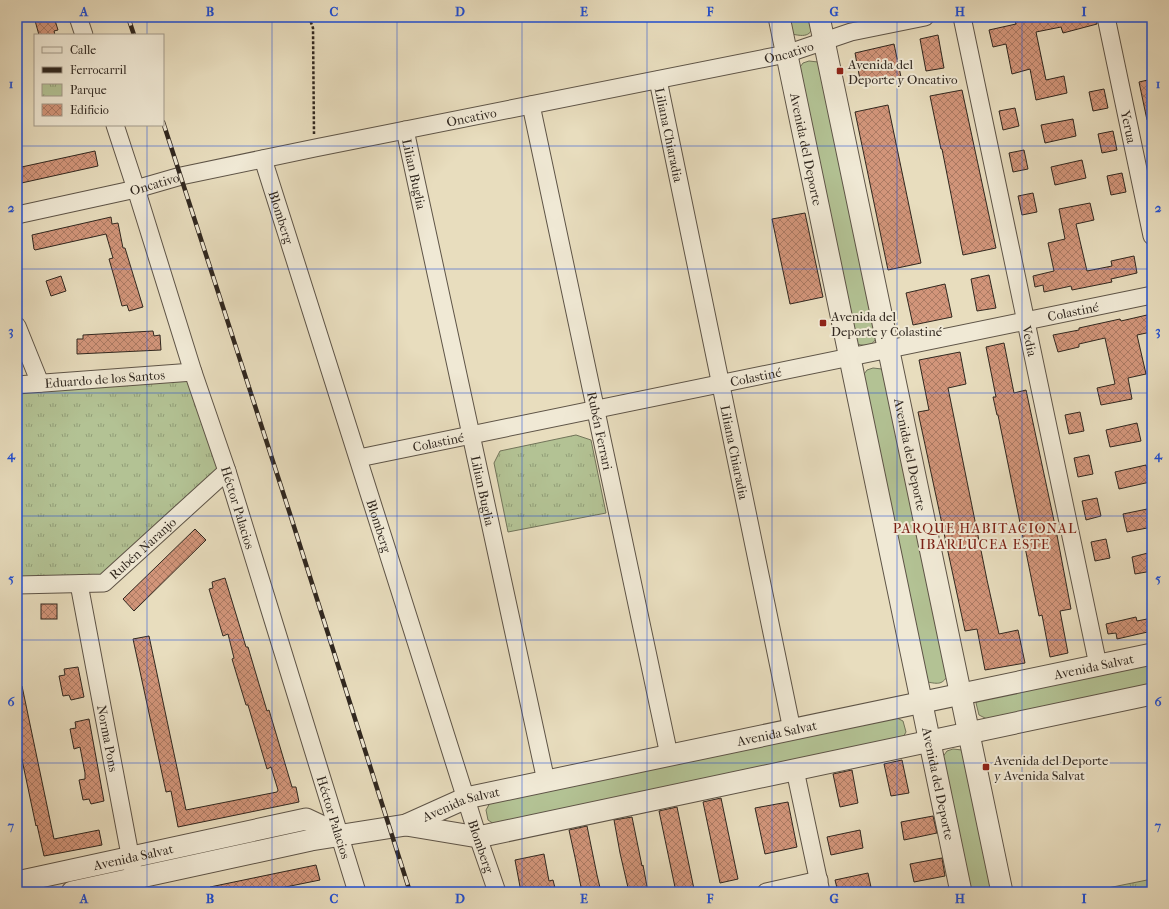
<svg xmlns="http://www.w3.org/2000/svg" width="1169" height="909" font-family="'IM FELL French Canon',serif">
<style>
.grass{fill:#b3c294;stroke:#72745a}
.park{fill:url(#park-tufts);stroke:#72745a}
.building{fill:url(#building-cross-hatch);stroke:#30271f}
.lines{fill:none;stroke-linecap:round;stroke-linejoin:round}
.minor-casing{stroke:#5e5447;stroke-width:19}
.tertiary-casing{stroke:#5e5447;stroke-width:23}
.path{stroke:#30271f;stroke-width:2.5;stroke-dasharray:3 2;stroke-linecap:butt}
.minor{stroke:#f0e9d5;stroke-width:17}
.tertiary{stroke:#f0e9d5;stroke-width:21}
.rail-casing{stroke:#30271f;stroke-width:4.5}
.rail{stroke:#f0e9d5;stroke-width:3;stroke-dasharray:9;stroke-linecap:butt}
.grid{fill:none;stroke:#1d4ed8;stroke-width:1;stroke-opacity:0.55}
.poi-dot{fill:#8f2418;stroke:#f0e9d5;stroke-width:1.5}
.labels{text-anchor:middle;stroke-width:4;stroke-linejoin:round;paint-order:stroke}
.street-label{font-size:13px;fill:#30271f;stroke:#f0e9d5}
.poi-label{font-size:13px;fill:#30271f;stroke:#f0e9d5;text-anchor:start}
.neighbourhood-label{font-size:14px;letter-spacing:1px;fill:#7a1f14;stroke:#f0e9d5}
.neatline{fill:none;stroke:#1d4ed8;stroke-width:1.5}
.grid-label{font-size:13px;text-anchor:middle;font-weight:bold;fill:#1d4ed8}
</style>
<defs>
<pattern id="park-tufts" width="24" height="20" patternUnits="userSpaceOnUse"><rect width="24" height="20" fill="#b3c294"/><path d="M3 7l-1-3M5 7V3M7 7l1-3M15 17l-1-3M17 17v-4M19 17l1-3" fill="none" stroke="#929e78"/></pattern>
<pattern id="building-cross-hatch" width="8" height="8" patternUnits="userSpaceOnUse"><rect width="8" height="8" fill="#d2957a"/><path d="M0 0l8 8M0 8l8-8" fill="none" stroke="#ab7a63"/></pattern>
</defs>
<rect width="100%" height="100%" fill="#e8ddbe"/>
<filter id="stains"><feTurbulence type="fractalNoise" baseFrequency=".005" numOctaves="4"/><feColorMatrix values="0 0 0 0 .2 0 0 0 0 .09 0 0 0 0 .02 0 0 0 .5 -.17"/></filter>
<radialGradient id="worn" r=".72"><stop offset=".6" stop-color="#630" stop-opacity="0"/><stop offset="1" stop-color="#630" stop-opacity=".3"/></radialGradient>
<!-- grass -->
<g class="grass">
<path d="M784 17H814C813 34 809 38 792 34Z"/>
<path d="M809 61 818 62 878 336C871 347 868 346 856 344L798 70 803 63Z"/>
<path d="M873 368 882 369 949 674C942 685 939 684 927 682L862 377 867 370Z"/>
<path d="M1152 661V688L989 720 979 715 976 703 984 696Z"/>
<path d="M893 716 903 721 906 732 902 739 497 826 488 820 486 810 491 801Z"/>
<path d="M953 749 962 750 998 892H968L942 758 947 751Z"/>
</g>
<!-- park -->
<g class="park">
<path d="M193 372 227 471 104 583 17 585V385Z"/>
<path d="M576 435 591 440 606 513 508 532 494 463 500 451Z"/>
<path d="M1152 879V892H1088Z"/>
</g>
<!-- building -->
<g class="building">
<path d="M34 17H54L58 30 54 31 55 35H39Z"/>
<path d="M1031 17H1096L1097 24 1063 33 1061 27 1036 32 1046 80 1064 76 1067 93 1036 100 1030 69 1012 74 1006 44 993 47 989 30 1016 24 1015 21Z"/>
<path d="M938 35 944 68 926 71 920 39Z"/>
<path d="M894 44 901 77 861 85 855 53Z"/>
<path d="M1152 79V120H1147L1139 82Z"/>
<path d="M1104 89 1108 108 1093 111 1089 92Z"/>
<path d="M962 90 996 248 963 255 942 149H941L930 96Z"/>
<path d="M888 105 921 263 888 270 855 112Z"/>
<path d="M1015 108 1019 126 1003 130 999 111Z"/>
<path d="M1073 119 1076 136 1045 143 1041 125Z"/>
<path d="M1113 131 1117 150 1102 153 1098 134Z"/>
<path d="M1024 150 1028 169 1013 172 1009 153Z"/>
<path d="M95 151 98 166 17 184V168Z"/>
<path d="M1082 160 1086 178 1055 185 1051 167Z"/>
<path d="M1122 173 1126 192 1111 195 1107 176Z"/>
<path d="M1033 193 1037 212 1022 215 1018 196Z"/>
<path d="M1090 203 1094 220 1076 224 1087 271 1112 266 1111 261 1134 256 1137 273 1111 279 1112 282 1072 290 1071 286 1044 292 1043 285 1035 287 1033 276 1054 271 1048 243 1065 239 1059 209Z"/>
<path d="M805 213 823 297 790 304 772 219Z"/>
<path d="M111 217 112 224 118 223 123 248H125L143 307 129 311 127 305 122 306 115 280 109 259 113 258 106 234 35 250 34 249 32 235Z"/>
<path d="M989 275 996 308 977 311 971 279Z"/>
<path d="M61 276 66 291 51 296 46 281Z"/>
<path d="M945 284 952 317 913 325 906 293Z"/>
<path d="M1147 315 1151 332 1137 335 1146 374 1128 378 1132 399 1101 405 1097 388 1115 384 1105 338 1079 344V347L1058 352 1053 335 1079 330V328L1120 319 1121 321Z"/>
<path d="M153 331 154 336 160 335 161 350 77 354V339H83V335Z"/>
<path d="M1004 343 1014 393 1026 390 1056 530 1071 609 1060 611 1068 653 1050 657 1042 615 1039 616 1005 449 998 415H997L993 397H996L986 347Z"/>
<path d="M960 352 966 384 948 388 987 580 999 634 1018 630 1025 663 985 670 977 629 965 631 918 412 929 410 919 360Z"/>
<path d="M1080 412 1084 431 1069 434 1065 415Z"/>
<path d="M1137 423 1141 441 1110 447 1106 430Z"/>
<path d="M1089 455 1093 474 1078 477 1074 458Z"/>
<path d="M1146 465 1150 482 1119 489 1115 472Z"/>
<path d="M1097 498 1101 516 1086 520 1082 501Z"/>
<path d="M1152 508V527L1127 532 1123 514Z"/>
<path d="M195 529 206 540 134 611 123 599Z"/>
<path d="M1106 539 1110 558 1095 561 1091 542Z"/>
<path d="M1152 552V571L1135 574 1132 557Z"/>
<path d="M225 578 246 647H248L267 711 269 710 292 787H296L299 802 178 827 171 791 166 792 133 639 149 636 186 810 277 792 278 790 271 767 267 769 248 705H246L238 679 232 659 234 658 228 634 223 636 209 589 213 588 212 582Z"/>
<rect x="41" y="604" width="16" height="15"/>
<path d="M1136 617 1137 621 1152 618V631L1117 639 1116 633 1108 634 1106 624Z"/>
<path d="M78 667 84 697 71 700 69 695 63 696 59 676 65 675 64 669Z"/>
<path d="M22 686 54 839 99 830 102 845 44 856 37 825 36 826 17 736V687Z"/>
<path d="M89 719 104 801 91 804 89 799 83 800 79 780 85 779V773L80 747 74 749 70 729 76 728 75 722Z"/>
<path d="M902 760 909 793 891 796 884 764Z"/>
<path d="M852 770 858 803 840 807 833 774Z"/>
<path d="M721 798 738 879 720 883 703 802Z"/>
<path d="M788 802 797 847 765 854 755 808Z"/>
<path d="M677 807 694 889 679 892H676L659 811Z"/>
<path d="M933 816 937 833 904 840 901 822Z"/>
<path d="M632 817 642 866 643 865 648 892H629L620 853 614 820Z"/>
<path d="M587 826 597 875 601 892H582L576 862 569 830Z"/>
<path d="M860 830 863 848 831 855 827 837Z"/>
<path d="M544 854 549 881 553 880 556 892H521L515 860Z"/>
<path d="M942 858 945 876 914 882 910 864Z"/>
<path d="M316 865 320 880 261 892H210V887Z"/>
<path d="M868 873 872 892H838L835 880Z"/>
</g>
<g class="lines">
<defs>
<g id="minor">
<path d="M78 17 84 35"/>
<path id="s1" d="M962 17 1098 665"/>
<path id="s2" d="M1106 17 1152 236"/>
<path id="s3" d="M658 80 792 730"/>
<path id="s4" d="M531 105 669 755"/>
<path id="s5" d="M115 125 136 189 193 372 227 471 357 892"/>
<path id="s6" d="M405 130 546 781"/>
<path id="s7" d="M263 159 478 837 497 892"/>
<path id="s8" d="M17 215 136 189 181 176 315 148 786 54 851 32 925 17"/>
<path d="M17 326 40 383"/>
<path id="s9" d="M17 385 193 372"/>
<path id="s10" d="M359 458 1152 295"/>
<path id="s11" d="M79 584 137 892"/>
<path id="s12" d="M17 585 104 583 227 471"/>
<path d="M795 770 821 892"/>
<path d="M766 892 819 880"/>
</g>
<g id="tertiary">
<path id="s13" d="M779 17 961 892"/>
<path id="s14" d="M819 17 1002 892"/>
<path d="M406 825 478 837 1152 694"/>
<path id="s15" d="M17 882 306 819 340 835"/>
<path id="s16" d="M72 892 311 840 406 825 466 798 1152 654"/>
</g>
</defs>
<!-- minor casing -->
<use href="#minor" class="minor-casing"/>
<!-- tertiary casing -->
<use href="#tertiary" class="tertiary-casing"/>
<!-- path -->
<path class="path" d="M309 17 313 28 314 134"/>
<!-- minor -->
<use href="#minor" class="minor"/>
<!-- tertiary -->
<use href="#tertiary" class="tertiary"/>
<defs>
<g id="rail">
<path d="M128 17 134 35"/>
<path d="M163 122 290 514 410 892"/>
</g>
</defs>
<!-- rail casing -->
<use href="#rail" class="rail-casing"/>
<!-- rail -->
<use href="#rail" class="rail"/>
</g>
<!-- grid -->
<path class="grid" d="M147 17V35M272 17V892M397 17V892M522 17V892M647 17V892M772 17V892M897 17V892M1022 17V892M147 125V892M17 146H1152M17 269H1152M17 393H1152M17 516H1152M17 640H1152M17 763H1152"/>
<!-- markers -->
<g class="poi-dot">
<rect x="836" y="67" width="8" height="8" rx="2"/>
<rect x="819" y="319" width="8" height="8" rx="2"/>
<rect x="982" y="763" width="8" height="8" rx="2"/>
</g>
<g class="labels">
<!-- street labels -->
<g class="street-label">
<text dy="5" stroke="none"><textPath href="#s8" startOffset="789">Oncativo</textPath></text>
<text dy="5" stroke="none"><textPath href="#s8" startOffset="465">Oncativo</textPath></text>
<text dy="5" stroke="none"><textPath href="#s2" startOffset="112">Yerua</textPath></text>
<text dy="5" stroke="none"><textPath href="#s3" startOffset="56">Liliana Chiaradia</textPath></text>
<text dy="5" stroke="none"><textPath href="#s13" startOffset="135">Avenida del Deporte</textPath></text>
<text dy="5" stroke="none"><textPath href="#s6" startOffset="45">Lilian Buglia</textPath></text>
<text dy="5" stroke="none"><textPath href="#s8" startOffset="141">Oncativo</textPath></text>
<text dy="5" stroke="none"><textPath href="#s7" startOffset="61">Blomberg</textPath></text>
<text dy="5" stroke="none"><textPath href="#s10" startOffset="729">Colastiné</textPath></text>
<text dy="5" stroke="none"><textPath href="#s1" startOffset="331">Vedia</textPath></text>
<text dy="5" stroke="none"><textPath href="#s10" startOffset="405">Colastiné</textPath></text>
<text dy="5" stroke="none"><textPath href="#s9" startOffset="88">Eduardo de los Santos</textPath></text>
<text dy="5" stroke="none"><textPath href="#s4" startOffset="333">Rubén Ferrari</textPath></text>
<text dy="5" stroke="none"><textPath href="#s10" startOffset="81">Colastiné</textPath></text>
<text dy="5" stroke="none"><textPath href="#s3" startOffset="380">Liliana Chiaradia</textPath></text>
<text dy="5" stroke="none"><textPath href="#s14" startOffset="447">Avenida del Deporte</textPath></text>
<text dy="5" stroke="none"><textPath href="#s6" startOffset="369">Lilian Buglia</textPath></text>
<text dy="5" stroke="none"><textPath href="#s5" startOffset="402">Héctor Palacios</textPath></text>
<text dy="5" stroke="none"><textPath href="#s7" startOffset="385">Blomberg</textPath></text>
<text dy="5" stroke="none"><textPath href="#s12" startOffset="139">Rubén Naranjo</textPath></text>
<text dy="5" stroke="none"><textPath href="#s16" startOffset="1048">Avenida Salvat</textPath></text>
<text dy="5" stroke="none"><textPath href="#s16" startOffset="724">Avenida Salvat</textPath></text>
<text dy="5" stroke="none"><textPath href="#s11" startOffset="157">Norma Pons</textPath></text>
<text dy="5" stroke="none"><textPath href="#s13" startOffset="783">Avenida del Deporte</textPath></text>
<text dy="5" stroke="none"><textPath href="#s16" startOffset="400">Avenida Salvat</textPath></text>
<text dy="5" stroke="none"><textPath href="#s5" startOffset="726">Héctor Palacios</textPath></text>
<text dy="5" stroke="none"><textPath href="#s7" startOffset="721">Blomberg</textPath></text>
<text dy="5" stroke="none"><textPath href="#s15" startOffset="119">Avenida Salvat</textPath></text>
</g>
<!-- poi labels -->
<g class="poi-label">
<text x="848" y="69">Avenida del<tspan x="848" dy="15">Deporte y Oncativo</tspan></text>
<text x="831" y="321">Avenida del<tspan x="831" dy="15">Deporte y Colastiné</tspan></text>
<text x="994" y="765">Avenida del Deporte<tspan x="994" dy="15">y Avenida Salvat</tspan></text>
</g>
<!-- neighbourhood labels -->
<g class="neighbourhood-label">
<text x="985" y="533">PARQUE HABITACIONAL<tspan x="985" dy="16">IBARLUCEA ESTE</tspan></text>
</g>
</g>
<!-- margin -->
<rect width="1169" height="909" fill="none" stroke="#e8ddbe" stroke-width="44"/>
<!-- legend -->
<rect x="34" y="34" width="130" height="92" fill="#f0e9d5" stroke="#a39b8c"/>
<rect x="42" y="47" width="20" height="6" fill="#f0e9d5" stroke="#a39b8c"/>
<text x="70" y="54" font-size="12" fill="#30271f">Calle</text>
<rect x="42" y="67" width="20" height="6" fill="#30271f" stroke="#a39b8c"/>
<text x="70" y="74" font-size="12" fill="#30271f">Ferrocarril</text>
<rect x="42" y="84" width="20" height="12" fill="url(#park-tufts)" stroke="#a39b8c"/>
<text x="70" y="94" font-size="12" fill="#30271f">Parque</text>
<rect x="42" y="104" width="20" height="12" fill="url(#building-cross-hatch)" stroke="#a39b8c"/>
<text x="70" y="114" font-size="12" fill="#30271f">Edificio</text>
<rect x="22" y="22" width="1125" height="865" class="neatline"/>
<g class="grid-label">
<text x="84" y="16">A</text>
<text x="210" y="16">B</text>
<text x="334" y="16">C</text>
<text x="460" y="16">D</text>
<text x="584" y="16">E</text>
<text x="710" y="16">F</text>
<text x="834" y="16">G</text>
<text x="960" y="16">H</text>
<text x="1084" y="16">I</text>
<text x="11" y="88">1</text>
<text x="1158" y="88">1</text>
<text x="11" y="212">2</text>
<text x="1158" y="212">2</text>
<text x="11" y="335">3</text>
<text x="1158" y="335">3</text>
<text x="11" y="459">4</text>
<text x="1158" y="459">4</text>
<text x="11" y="583">5</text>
<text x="1158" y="583">5</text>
<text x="11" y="706">6</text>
<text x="1158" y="706">6</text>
<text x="11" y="830">7</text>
<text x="1158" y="830">7</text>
<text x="84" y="903">A</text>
<text x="210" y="903">B</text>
<text x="334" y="903">C</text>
<text x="460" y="903">D</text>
<text x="584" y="903">E</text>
<text x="710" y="903">F</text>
<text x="834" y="903">G</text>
<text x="960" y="903">H</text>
<text x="1084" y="903">I</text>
</g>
<rect width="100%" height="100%" filter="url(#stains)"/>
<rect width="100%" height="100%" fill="url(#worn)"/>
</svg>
